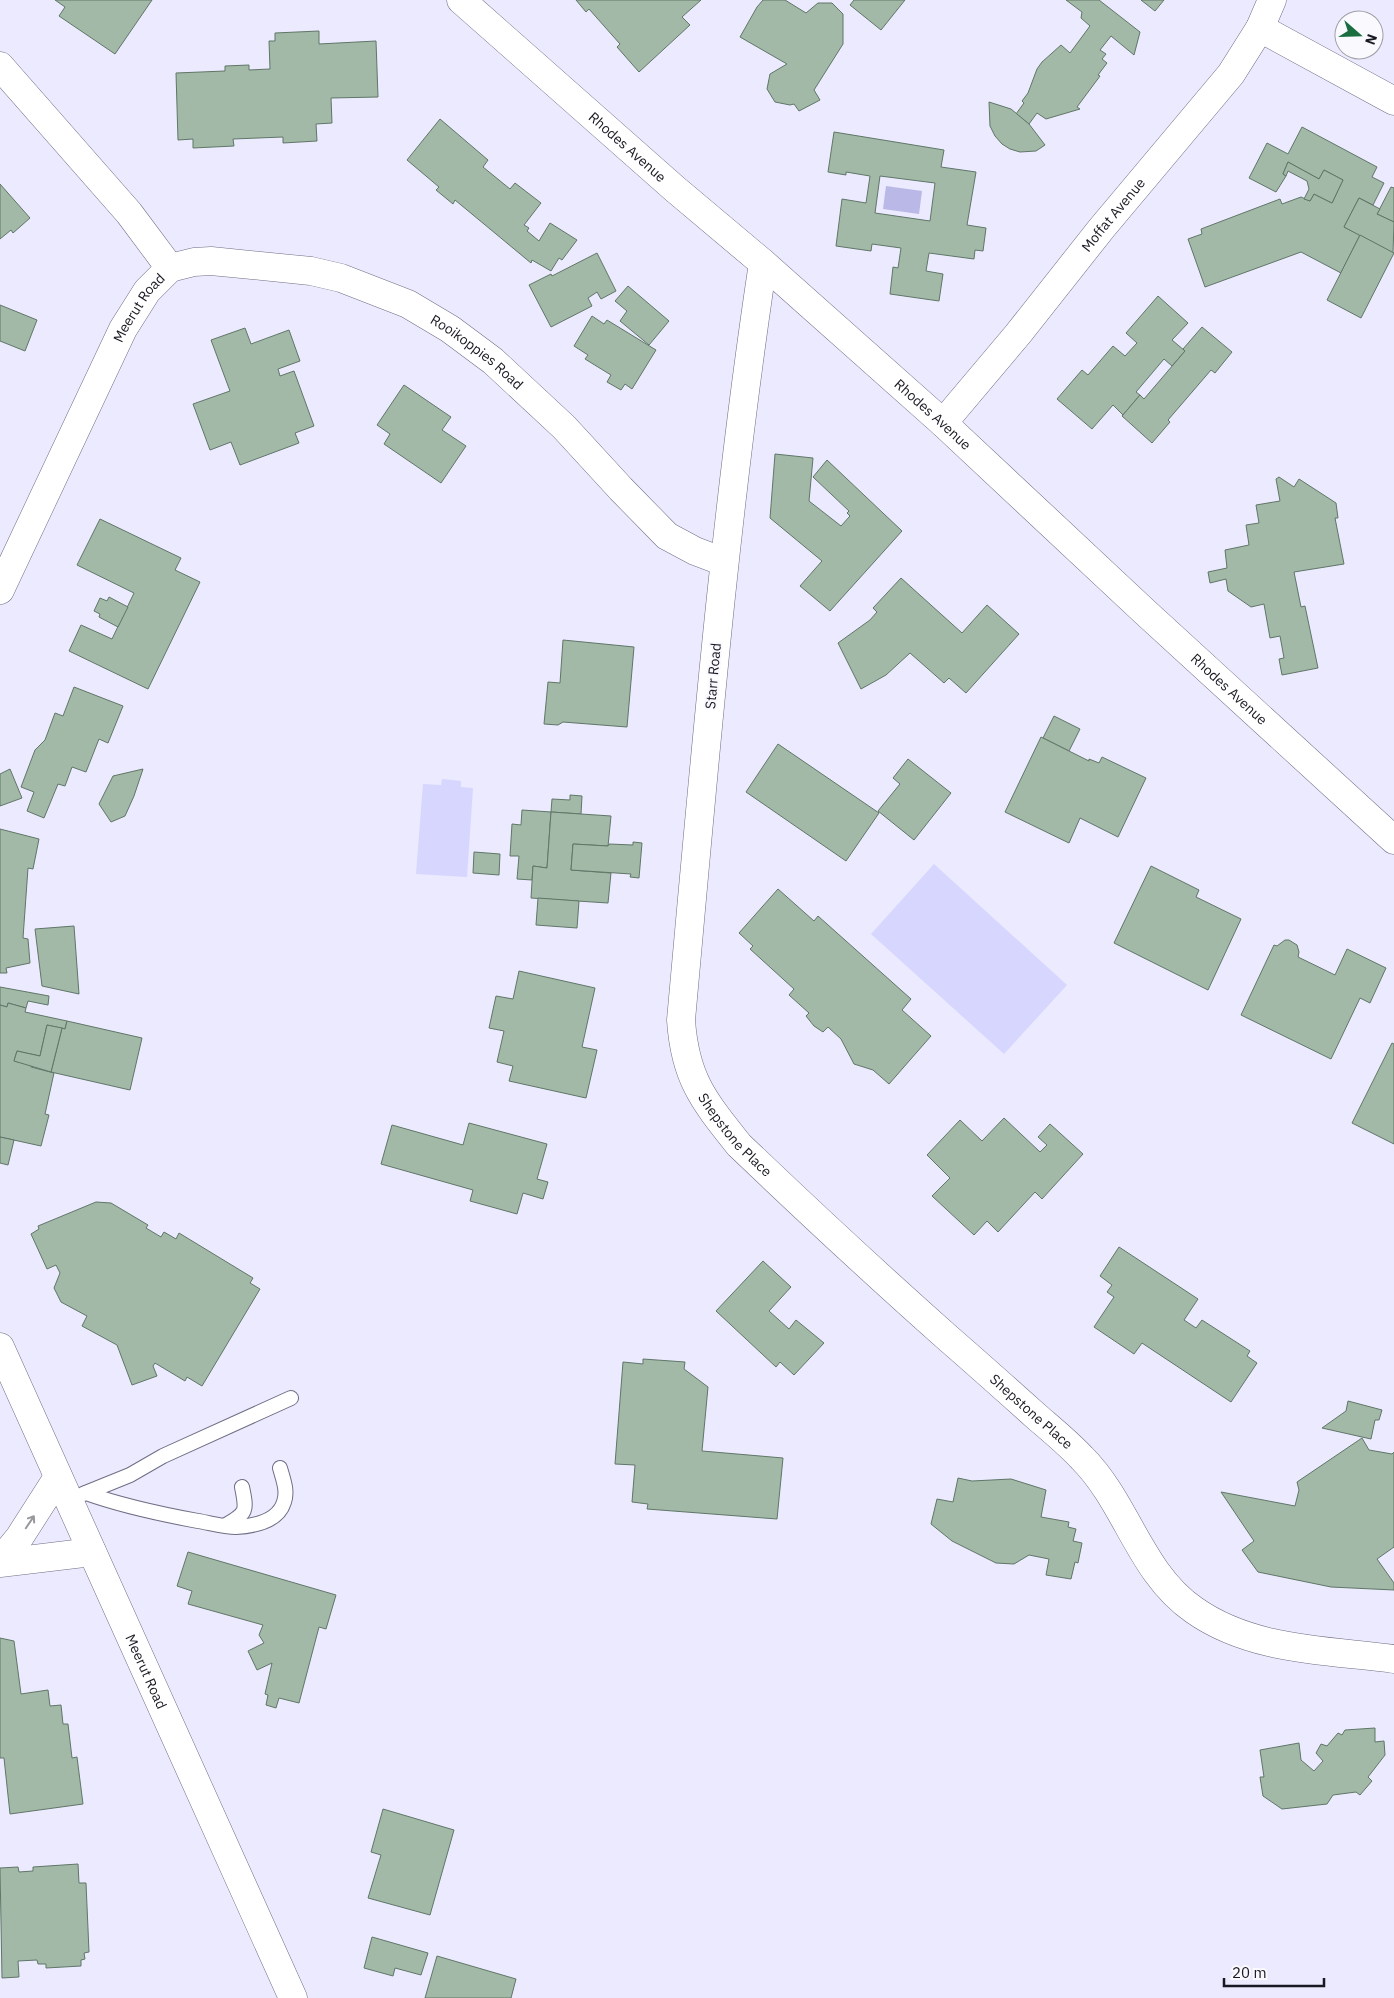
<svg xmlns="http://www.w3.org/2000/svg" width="1394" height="1998" font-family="'IBM Plex Sans',sans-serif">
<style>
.green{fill:#d7d6fe}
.water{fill:#bab8e6}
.building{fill:#a2b9a8;stroke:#607667;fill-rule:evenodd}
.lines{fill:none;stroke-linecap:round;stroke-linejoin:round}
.lane-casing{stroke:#6f6e84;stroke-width:16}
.street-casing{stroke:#6f6e84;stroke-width:29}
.lane{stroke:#fff;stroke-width:14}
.street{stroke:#fff;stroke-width:28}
.oneway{stroke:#98989c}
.labels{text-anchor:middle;stroke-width:4;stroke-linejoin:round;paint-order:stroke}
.street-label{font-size:14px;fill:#191922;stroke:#f9f9fe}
</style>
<rect width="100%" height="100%" fill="#ebeaff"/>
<!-- green -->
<g class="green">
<path d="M442 779 461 781V787L473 788 467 877 416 874 423 784 441 785Z"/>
<path d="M934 864 1067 985 1004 1054 871 934Z"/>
</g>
<!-- water -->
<path class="water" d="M886 186 922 191 919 214 883 209Z"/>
<!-- building -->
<g class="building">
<path d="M55 0H152L115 54 59 16 65 7Z"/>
<path d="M576 0H701L682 17 690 25 639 72 617 47 620 44 589 9 586 12Z"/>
<path d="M763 0H785L806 13 818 3H832L843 14V44L814 90 820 100 799 111 794 104 790 105 775 102 767 89 770 74 787 64 740 37 757 7Z"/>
<path d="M854 0H905L881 30 850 5Z"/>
<path d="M1066 0H1099L1140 32 1134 55 1111 36 1100 50 1106 54 1102 59 1107 63 1098 75 1100 76 1077 107 1080 109 1046 119 1037 113 1029 124 1016 114 1024 103 1022 101 1028 93 1037 69 1042 62 1061 45 1070 53 1090 26 1081 18 1082 12Z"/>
<path d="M1141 0H1164L1155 11Z"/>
<path d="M319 31V44L376 41 378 97 331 98 332 123 316 124 317 141 283 143V137L233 139 234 146 193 148V139L178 140 176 73 225 71V66L249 65V70L270 69 269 41H275V33Z"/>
<path d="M989 102 1011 109 1029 124 1045 145 1036 151 1020 152 1010 149 1002 144 995 136 990 126Z"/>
<path d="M440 119 488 160 483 167 510 189 515 183 541 203 524 225 529 228 527 231 539 241 550 223 577 240 562 260 559 258 551 271 532 260 531 263 455 200 453 204 436 190 439 187 407 160Z"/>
<path d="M1302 127 1377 167 1372 177 1384 183 1373 205 1359 198 1344 227 1360 235 1341 273 1301 252 1205 287 1188 239 1202 234 1201 229 1280 199 1282 204 1301 197 1310 201 1314 194 1332 203 1343 180 1324 170 1319 179 1288 162 1283 174 1286 176 1276 192 1249 178 1267 143 1288 154Z"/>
<path d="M834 132 944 150 941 167 976 172 967 225 986 228 983 251 975 250 974 259 929 253 926 271 943 274 939 301 890 294 893 267 898 268 901 248 872 244 871 251 836 246 842 199 866 203 870 176 846 172V175L828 172ZM880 176 935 183 930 221 875 213Z"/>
<path d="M1288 162 1319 179 1324 170 1343 180 1332 203 1314 194 1310 201 1304 199 1309 189 1307 181 1288 171 1286 176 1283 174Z"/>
<path d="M0 184 30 218 13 233 11 230 0 239Z"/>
<path d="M1391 187 1394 188V222L1377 214Z"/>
<path d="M1359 198 1380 209 1377 214 1394 222 1393 253 1344 227Z"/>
<path d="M1360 235 1394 253 1361 318 1327 300Z"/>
<path d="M597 253 616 291 601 299 597 292 588 298 592 306 551 327 529 285 551 274 552 276Z"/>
<path d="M628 286 669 321 649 345 620 321 627 311 615 301Z"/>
<path d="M1158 296 1188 323 1172 340 1185 351 1172 366 1164 359 1136 392 1140 395 1123 415 1113 405 1092 429 1057 399 1082 370 1088 375 1113 346 1125 356 1137 343 1126 333Z"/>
<path d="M0 305 37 320 25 351 0 341Z"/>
<path d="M592 316 604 324 607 320 656 350 632 389 625 384 621 390 607 382 611 375 585 359 588 355 574 346Z"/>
<path d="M1202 327 1232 352 1215 373 1211 370 1168 420 1170 422 1152 443 1122 416 1140 395 1144 399 1185 351 1183 349Z"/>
<path d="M245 328 251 344 289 330 300 361 278 369 280 376 294 371 314 426 295 433 299 443 240 465 231 442 210 450 193 404 230 391 211 340Z"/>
<path d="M404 385 451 417 442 430 466 446 441 483 384 444 390 434 377 425Z"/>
<path d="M775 454 813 458 809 501 841 526 850 516 847 513 849 511 813 477 827 460 902 531 830 611 800 586 822 561 770 518Z"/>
<path d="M1279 477 1294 487 1299 479 1336 503 1338 518H1335L1344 564 1294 572 1301 607 1305 606 1318 668 1282 675 1279 659 1284 658 1280 636 1270 638 1264 604 1251 607 1228 591 1226 579 1210 583 1208 572 1227 568 1225 550 1249 545 1246 525 1259 523 1256 505 1280 501 1276 479Z"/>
<path d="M100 519 181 558 175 570 200 582 148 689 69 651 81 625 112 639 134 593 77 565Z"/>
<path d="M901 578 962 633 987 605 1019 634 966 693 949 678 944 683 910 653 886 675 861 689 838 643 870 620 877 612 873 608Z"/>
<path d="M109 597 128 607 118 627 99 617 100 614 94 611 100 598 107 601Z"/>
<path d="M563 640 634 647 627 727 563 722 558 725 544 724 548 682 560 683Z"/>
<path d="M74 687 123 706 108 743 99 739 86 772 72 767 65 786 58 784 44 818 27 811 34 792 21 787 35 750 45 740 55 713 63 716Z"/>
<path d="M1054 716 1080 729 1069 751 1043 738Z"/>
<path d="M1041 737 1089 761V759L1099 763 1102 757 1146 778 1118 837 1080 818 1069 843 1005 812Z"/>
<path d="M778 744 879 813 846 861 746 792Z"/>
<path d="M908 759 951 793 914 840 878 811 900 784 893 778Z"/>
<path d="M10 769 22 798 0 806V774Z"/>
<path d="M143 769 134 796 125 816 111 822 99 804 113 776Z"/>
<path d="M570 795 582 796 581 814 551 812 552 799 570 800Z"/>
<path d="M522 810 551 812 547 868 533 866 532 880 517 879 519 856H510L512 824 521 825Z"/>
<path d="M551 812 611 816 608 846 573 844 571 870 611 873 608 903 531 898 533 866 547 868Z"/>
<path d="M0 829 39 839 33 869 28 868 23 938 28 939 30 963 6 968 7 973H0Z"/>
<path d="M633 842 642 843 639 878 630 877 631 874 571 870 573 844 608 846 609 844 633 845Z"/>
<path d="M474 852 500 854 499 875 473 873Z"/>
<path d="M1151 866 1199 890 1196 897 1241 919 1208 990 1114 943Z"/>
<path d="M778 889 814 921 818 916 911 999 902 1010 931 1036 889 1084 873 1070 854 1064 841 1039 828 1027 823 1032 814 1026 806 1016 809 1013 789 995 794 989 750 949 753 946 739 933Z"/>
<path d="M538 898 579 901 577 928 536 925Z"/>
<path d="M74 926 79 994 42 986 35 929Z"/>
<path d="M1285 940H1289L1297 945 1299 952 1298 957 1335 975 1347 949 1386 968 1370 1003 1360 998 1331 1059 1241 1015 1274 945 1277 946Z"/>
<path d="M519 971 595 988 582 1047 597 1050 586 1098 509 1081 513 1066 497 1062 504 1031 489 1028 496 996 513 999Z"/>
<path d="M0 987 49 996 48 1005 28 1001 26 1008 8 1003 7 1007 0 1005Z"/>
<path d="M8 1003 26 1008 25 1012 67 1021 65 1029 47 1025 40 1056 17 1051 14 1061 31 1065V1067L54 1073 45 1114 49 1115 41 1146 0 1137V1005L7 1007Z"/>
<path d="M67 1021 142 1038 130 1090 51 1072 62 1028 65 1029Z"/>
<path d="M47 1025 62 1028 51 1072 14 1061 17 1051 40 1056Z"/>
<path d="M1392 1043 1394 1044V1144L1352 1123Z"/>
<path d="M1004 1118 1040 1152 1047 1145 1038 1137 1050 1124 1083 1154 1042 1199 1035 1192 998 1232 987 1221 974 1235 932 1196 950 1178 927 1155 960 1120 982 1141Z"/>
<path d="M469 1123 547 1144 537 1179 548 1182 543 1199 523 1193 517 1214 470 1201 473 1190 381 1164 392 1125 463 1145Z"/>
<path d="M0 1137 14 1140 8 1165 0 1163Z"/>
<path d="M96 1202 111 1203 148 1225 146 1228 161 1237 164 1232 176 1239 179 1233 253 1278 250 1283 260 1289 202 1386 187 1377 185 1381 155 1363 153 1366 157 1376 132 1385 117 1345 82 1326 87 1316 61 1302 54 1288 60 1273 56 1265 47 1269 31 1234 39 1229 38 1226Z"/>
<path d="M1119 1247 1198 1299 1184 1320 1196 1328 1202 1320 1250 1351 1247 1356 1257 1363 1231 1402 1142 1343 1134 1354 1094 1327 1114 1297 1107 1292 1112 1285 1100 1276Z"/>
<path d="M763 1261 791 1287 769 1311 789 1329 796 1320 824 1343 794 1375 780 1362 776 1367 716 1311Z"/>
<path d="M643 1359 685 1362 684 1369 708 1387 702 1451 783 1458 777 1519 647 1509 648 1504 632 1502 635 1465 615 1464 623 1362 643 1364Z"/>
<path d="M1348 1401 1382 1410 1379 1420H1375L1371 1439 1322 1428 1346 1411Z"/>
<path d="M1362 1438 1369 1450 1392 1454 1394 1452V1547L1377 1559 1394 1583V1590L1331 1587 1258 1572 1242 1550 1254 1541 1221 1492 1295 1506 1299 1490 1297 1482Z"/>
<path d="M958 1478 972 1481 1011 1479 1046 1490 1041 1517 1069 1522 1068 1527 1076 1529 1073 1541 1082 1543 1078 1563 1075 1562 1071 1579 1046 1575 1049 1559 1029 1555 1014 1564 996 1563 952 1541 931 1524 937 1499 953 1502Z"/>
<path d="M188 1552 336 1595 326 1629 319 1627 299 1703 279 1698 276 1708 266 1705 268 1695 265 1694 272 1663 257 1670 248 1651 264 1643 259 1635 263 1625 188 1604 192 1591 177 1586Z"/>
<path d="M0 1638 14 1641 21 1694 48 1690 50 1706 61 1705 63 1724H68L72 1758 77 1757 83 1804 10 1814 4 1758H0Z"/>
<path d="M1375 1728V1742L1384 1741 1385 1755 1368 1777 1372 1781 1360 1795 1356 1792 1333 1795 1327 1804 1282 1809 1263 1796 1260 1777H1264L1260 1750 1299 1743 1301 1760 1314 1771 1323 1761 1316 1753 1321 1744 1327 1746 1338 1733 1342 1735 1345 1730Z"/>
<path d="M383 1809 454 1830 430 1915 368 1898 381 1855 371 1852Z"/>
<path d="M78 1864 79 1883H86L89 1952 84 1953 85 1959 81 1960V1966L46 1968V1964H38L37 1960 18 1961 19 1977 2 1978 0 1868 18 1867 19 1872 33 1871V1867Z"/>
<path d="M372 1937 428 1953 421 1975 395 1968 393 1976 364 1968Z"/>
<path d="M437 1956 516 1979 511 1998H425Z"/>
</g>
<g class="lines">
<defs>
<g id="lane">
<path d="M86 1493C122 1506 160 1514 198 1521 210 1523 224 1527 236 1527 253 1526 278 1522 284 1502 288 1491 283 1479 280 1468"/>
<path d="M83 1494 130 1475 163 1456 291 1398"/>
<path d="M226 1525C247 1513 247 1511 242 1487"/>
</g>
<g id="street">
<path id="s1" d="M461 0 675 189 763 263 943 423 1145 612 1394 840"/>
<path d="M1260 28 1394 101"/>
<path d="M0 66 129 213 170 268"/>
<path id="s2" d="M763 263C725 514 704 768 681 1020 685 1079 704 1101 739 1145 808 1211 878 1276 949 1339 979 1365 1008 1391 1037 1417 1052 1430 1068 1443 1082 1458 1127 1503 1140 1573 1194 1610 1252 1651 1327 1650 1394 1659"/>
<path id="s3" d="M170 268 194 262 211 261 311 271 341 278 408 304 450 329 493 361 564 427 621 489 667 536 695 551 724 562"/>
<path id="s4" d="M943 423 1018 334 1101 229 1231 74 1260 28 1272 0"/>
<path id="s5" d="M0 590 123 329 147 291 170 268"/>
<path id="s6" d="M0 1347 293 1998"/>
<path d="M0 1561 19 1538 58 1477"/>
<path d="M0 1563 92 1552"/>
</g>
</defs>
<!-- lane casing -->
<use href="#lane" class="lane-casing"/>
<!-- street casing -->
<use href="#street" class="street-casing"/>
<!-- lane -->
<use href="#lane" class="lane"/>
<!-- street -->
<use href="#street" class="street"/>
</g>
<!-- one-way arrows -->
<defs><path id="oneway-shaft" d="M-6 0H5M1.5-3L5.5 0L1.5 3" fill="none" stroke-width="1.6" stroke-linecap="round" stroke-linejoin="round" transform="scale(1.25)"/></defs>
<use class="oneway" href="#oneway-shaft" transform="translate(30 1522) rotate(-56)"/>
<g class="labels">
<!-- street labels -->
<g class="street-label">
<text dy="5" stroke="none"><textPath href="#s1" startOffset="222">Rhodes Avenue</textPath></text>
<text dy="5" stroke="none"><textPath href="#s4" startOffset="269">Moffat Avenue</textPath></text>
<text dy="5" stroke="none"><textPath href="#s5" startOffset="315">Meerut Road</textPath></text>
<text dy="5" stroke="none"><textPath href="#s3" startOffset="329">Rooikoppies Road</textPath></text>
<text dy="5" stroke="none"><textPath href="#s1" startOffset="628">Rhodes Avenue</textPath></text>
<text transform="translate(713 676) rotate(-85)" y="5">Starr Road</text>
<text dy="5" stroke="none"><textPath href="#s1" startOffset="1032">Rhodes Avenue</textPath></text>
<text dy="5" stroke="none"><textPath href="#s2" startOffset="892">Shepstone Place</textPath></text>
<text dy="5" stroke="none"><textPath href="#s2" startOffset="1298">Shepstone Place</textPath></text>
<text dy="5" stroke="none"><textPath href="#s6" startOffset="356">Meerut Road</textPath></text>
</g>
</g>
<!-- north arrow -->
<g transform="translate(1359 35) rotate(110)"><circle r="24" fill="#f9f9fe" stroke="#9f9fa6"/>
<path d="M0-4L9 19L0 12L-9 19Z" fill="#1a6e40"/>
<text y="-8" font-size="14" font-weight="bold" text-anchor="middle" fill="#191922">N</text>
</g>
<!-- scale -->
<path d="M1224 1978v8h100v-8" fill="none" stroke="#191922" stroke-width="2.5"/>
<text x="1232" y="1978" font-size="15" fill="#191922" stroke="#f9f9fe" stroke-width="4" paint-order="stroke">20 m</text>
</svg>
